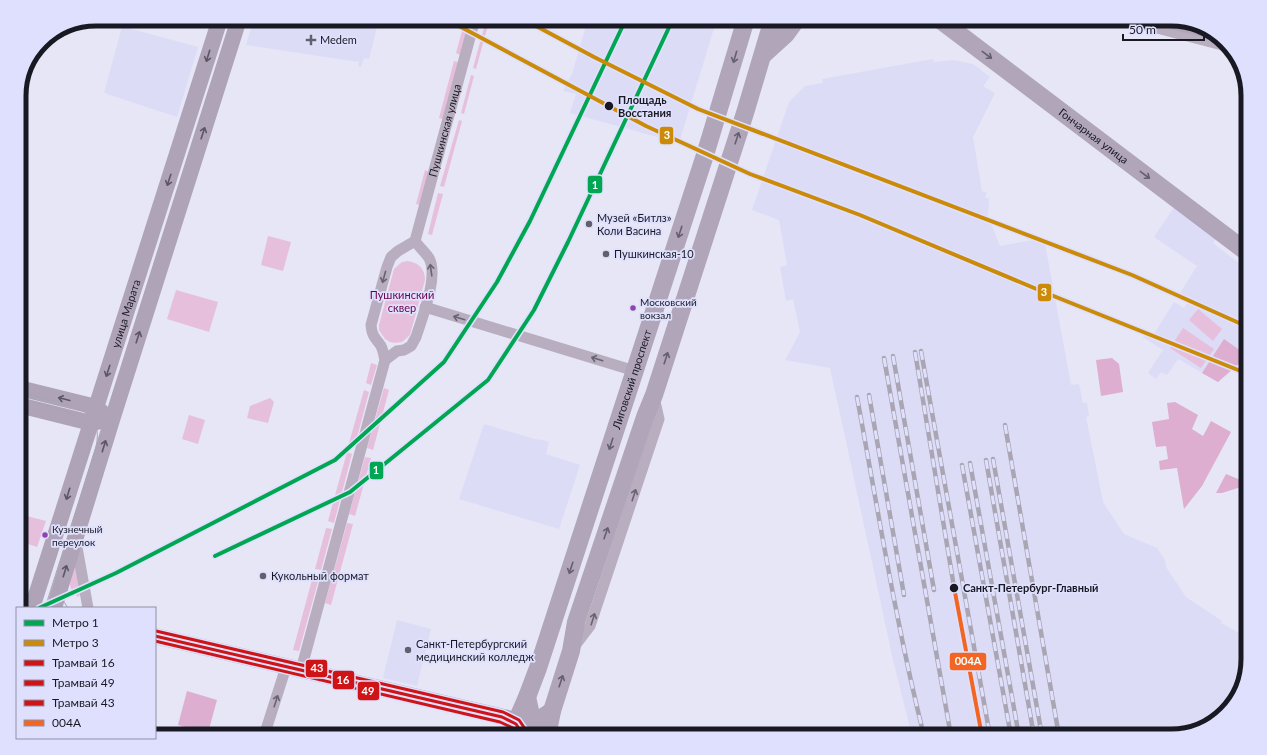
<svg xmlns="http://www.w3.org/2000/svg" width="1267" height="755" font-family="Lato,sans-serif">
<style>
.built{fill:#dcdcf7}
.green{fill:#e6bfdc}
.forest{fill:#ddaed0}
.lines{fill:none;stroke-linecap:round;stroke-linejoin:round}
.street{stroke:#b8aebf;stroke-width:11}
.secondary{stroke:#afa3b7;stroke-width:16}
.primary{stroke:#b1a5ba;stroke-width:18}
.tram{stroke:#a9a5b2;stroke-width:1}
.rail-casing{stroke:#a9a5b2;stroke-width:4.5}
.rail{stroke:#dfe0fd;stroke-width:3;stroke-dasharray:9;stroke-linecap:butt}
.rail-1-casing{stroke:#dfe0fd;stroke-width:7}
.rail-1{stroke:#f26522;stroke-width:4}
.tram-1-casing{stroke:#dfe0fd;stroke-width:6}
.tram-2-casing{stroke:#dfe0fd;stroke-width:6}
.tram-3-casing{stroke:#dfe0fd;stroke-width:6}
.tram-1{stroke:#ce1417;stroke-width:3}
.tram-2{stroke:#ce1417;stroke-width:3}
.tram-3{stroke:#ce1417;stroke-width:3}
.metro-1-casing{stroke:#dfe0fd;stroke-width:7}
.metro-2-casing{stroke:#dfe0fd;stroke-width:7}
.metro-1{stroke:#00a651;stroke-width:4}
.metro-2{stroke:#cb8a07;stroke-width:4}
.oneway{stroke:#655f6f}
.oneway2{stroke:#5c5766}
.oneway3{stroke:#686472}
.poi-dot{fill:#61616e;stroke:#dfe0fd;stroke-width:1.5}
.stop-dot{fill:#191924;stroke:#dfe0fd;stroke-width:1.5}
.bus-dot{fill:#8e44ad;stroke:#dfe0fd;stroke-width:1.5}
.labels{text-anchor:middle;stroke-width:3.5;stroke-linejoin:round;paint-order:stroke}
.bus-label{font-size:10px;fill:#191924;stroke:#dfe0fd;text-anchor:start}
.poi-label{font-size:11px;fill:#191924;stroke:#dfe0fd;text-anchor:start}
.stop-label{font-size:11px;font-weight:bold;fill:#191924;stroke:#dfe0fd;text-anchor:start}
.street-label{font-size:11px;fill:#191924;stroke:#dfe0fd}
.park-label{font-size:11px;fill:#69004b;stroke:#dfe0fd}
.rim{fill:none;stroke:#191924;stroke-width:5}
.line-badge{stroke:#dfe0fd;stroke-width:1.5}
.badge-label{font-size:11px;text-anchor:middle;font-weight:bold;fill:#fff}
</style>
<rect width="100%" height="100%" fill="#e6e6f6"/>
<!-- built -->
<g class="built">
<path d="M254 19H379L369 59 364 58 361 67 358 66 359 62 246 45Z"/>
<path d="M588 19H694L715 25 679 143 570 113 576 94 563 91 572 74Z"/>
<path d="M122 27H124L198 47 177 117 104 93Z"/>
<path d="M933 59 934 62 953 60 973 64 990 77 983 86 995 93 973 137 982 191 987 193 985 197 989 199 988 216 1000 246 1044 238 1071 385 1079 384 1083 403H1087L1089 416 1086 417 1103 502 1124 534 1157 548 1165 560 1166 567 1186 597 1222 621 1221 623 1239 633V642L1245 671 1238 698 1209 726 1171 736H912L893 660 845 437 830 368 785 360 800 332 793 299 786 301 780 267 787 265 779 220 752 210 789 102 805 86 823 83 822 79Z"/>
<path d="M1175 206 1216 238 1213 243 1248 270V363L1242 361 1218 382 1178 359 1167 375 1161 372 1156 379 1148 373 1163 350 1143 337 1148 330 1154 334 1174 302 1184 308 1190 299 1180 293 1197 266 1154 237Z"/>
<path d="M484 424 538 440V439L549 442 546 454 580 465 559 529 459 499Z"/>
<path d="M397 620 431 629 417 686 383 678Z"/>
</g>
<!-- green -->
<g class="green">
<path d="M465 20 469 21 460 55 456 53Z"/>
<path d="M485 24 488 25 476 69 473 68Z"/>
<path d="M454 61 458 62 443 119 439 118Z"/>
<path d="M471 75 474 76 464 114 461 113Z"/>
<path d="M459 120 462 121 444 187 440 186Z"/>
<path d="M425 170 429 172 420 205 416 204Z"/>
<path d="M438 193 443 194 432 235 428 234Z"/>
<path d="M268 236 291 242 283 271 261 265Z"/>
<path d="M408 261C419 263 425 269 425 280L410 335 402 342 395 343 390 342 385 339 379 330V325L394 269 402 262Z"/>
<path d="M176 290 218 302 209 332 167 319Z"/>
<path d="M1198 309 1222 329 1213 341 1189 320Z"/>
<path d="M1183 328 1214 349 1201 368 1170 348Z"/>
<path d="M371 363 377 365 371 385 366 383Z"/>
<path d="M384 388 389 390 373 450 367 448Z"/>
<path d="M364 390 369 392 355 445 349 443Z"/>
<path d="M270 398 274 402 268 423 247 418 250 406Z"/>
<path d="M189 415 205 420 198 444 182 439Z"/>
<path d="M347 452 352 454 334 523 328 521Z"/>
<path d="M365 457 371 458 355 516 349 514Z"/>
<path d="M19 514 46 521 37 547 19 541Z"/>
<path d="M347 523 353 524 331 605 325 603Z"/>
<path d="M326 528 332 529 321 570 315 569Z"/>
<path d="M75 564 80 595 78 597C65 586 71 579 75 564Z"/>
<path d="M313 576 319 578 299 651 293 650Z"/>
</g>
<!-- forest -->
<g class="forest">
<path d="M1224 339 1248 356V363L1242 361 1218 382 1202 373Z"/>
<path d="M1112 358 1119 364 1123 392 1101 396 1096 360Z"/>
<path d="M1175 402 1198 415 1192 429 1203 436 1211 421 1231 432 1202 486 1184 509 1177 468 1160 470 1159 461 1168 459 1166 446 1156 447 1152 422 1169 419 1167 403Z"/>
<path d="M1226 474 1248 483V490L1241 487 1222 493H1216Z"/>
<path d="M187 691 217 700 208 733 178 725Z"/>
</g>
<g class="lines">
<!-- street -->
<g class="street">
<path d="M1122 19 1226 46"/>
<path d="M771 34 785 19"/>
<path d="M425 307 635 371"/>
<path d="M385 360 397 351 404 350 411 346 416 337C422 318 439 276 429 258 425 252 419 247 415 241"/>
<path d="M76 542 88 608"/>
<path d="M574 647 590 626 659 419 654 397"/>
<path id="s1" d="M301 670 385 360C384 356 383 350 381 346 375 337 372 337 371 325L387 267 391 257 398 251 415 241 475 19"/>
<path d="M264 736 286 667"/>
</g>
<!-- secondary -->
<g class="secondary">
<path d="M19 388 96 407 104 414"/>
<path d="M19 405 91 423 102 421"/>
<path id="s2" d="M32 608 220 19"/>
<path d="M54 608 112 420 239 19"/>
<path d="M155 636 529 723"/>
</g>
<!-- primary -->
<g class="primary">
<path id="s3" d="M939 19 1248 253"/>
<path d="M1166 19 1205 28"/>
<path d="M764 54 786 34 797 19"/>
<path d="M527 697 533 724 552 711"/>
<path id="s4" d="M510 736 527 697 538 668 705 155 746 19"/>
<path d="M547 736 552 711 571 651 576 622 645 417 654 395 745 113 773 19"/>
</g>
<!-- tram -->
<g class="tram">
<path d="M19 393C31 395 43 398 55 401 82 408 103 415 96 447L45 608"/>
<path d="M19 399C55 408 103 411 86 461"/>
<path d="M56 577 58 593 68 608"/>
</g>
<defs>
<g id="rail">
<path d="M921 351 990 736"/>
<path d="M915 352 954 587"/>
<path d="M893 356 934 590"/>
<path d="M884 358 951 736"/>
<path d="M869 395 904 595"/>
<path d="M857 397C878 510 896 624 924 736"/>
<path d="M1005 425 1059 736"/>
<path d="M993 459 1042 736"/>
<path d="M986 460 1034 736"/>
<path d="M970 463 1019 736"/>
<path d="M962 465 1011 736"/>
</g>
</defs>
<!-- rail casing -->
<use href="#rail" class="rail-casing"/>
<!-- rail -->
<use href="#rail" class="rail"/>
<defs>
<path id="rail-1" d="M954 587 982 736"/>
</defs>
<!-- rail-1 casing -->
<use href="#rail-1" class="rail-1-casing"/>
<!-- rail-1 -->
<use href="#rail-1" class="rail-1"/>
<defs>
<path id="tram-1" d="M155 636 502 717 516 724 524 736"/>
<path id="tram-2" d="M155 641 500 722 513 728 518 736"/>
<path id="tram-3" d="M156 631 503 712 519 720 528 733"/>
</defs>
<!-- tram-1 casing -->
<use href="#tram-1" class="tram-1-casing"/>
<!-- tram-2 casing -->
<use href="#tram-2" class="tram-2-casing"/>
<!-- tram-3 casing -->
<use href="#tram-3" class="tram-3-casing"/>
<!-- tram-1 -->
<use href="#tram-1" class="tram-1"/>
<!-- tram-2 -->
<use href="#tram-2" class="tram-2"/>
<!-- tram-3 -->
<use href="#tram-3" class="tram-3"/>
<defs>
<g id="metro-1">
<path d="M215 556 350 492 488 380 534 310 568 242 673 19"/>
<path d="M39 608 116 573 335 460 444 362 497 282 530 221 626 19"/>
</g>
<g id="metro-2">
<path d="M446 19 646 126 750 174 860 215 1046 293 1248 374"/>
<path d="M523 19 594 57 698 109 1132 275 1248 327"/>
</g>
</defs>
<!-- metro-1 casing -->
<use href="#metro-1" class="metro-1-casing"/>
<!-- metro-2 casing -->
<use href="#metro-2" class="metro-2-casing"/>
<!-- metro-1 -->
<use href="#metro-1" class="metro-1"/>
<!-- metro-2 -->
<use href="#metro-2" class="metro-2"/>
</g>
<!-- one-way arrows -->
<defs><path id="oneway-shaft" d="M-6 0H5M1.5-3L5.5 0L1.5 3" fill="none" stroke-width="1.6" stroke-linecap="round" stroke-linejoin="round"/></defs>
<g class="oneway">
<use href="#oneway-shaft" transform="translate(987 55) rotate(37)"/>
<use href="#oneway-shaft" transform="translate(735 57) rotate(106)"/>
<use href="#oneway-shaft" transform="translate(737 138) rotate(-72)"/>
<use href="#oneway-shaft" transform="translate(1145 175) rotate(37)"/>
<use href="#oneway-shaft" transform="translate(680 232) rotate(108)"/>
<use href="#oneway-shaft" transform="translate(666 358) rotate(-72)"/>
<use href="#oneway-shaft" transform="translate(611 444) rotate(108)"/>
<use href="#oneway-shaft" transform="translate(606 533) rotate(-71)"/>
<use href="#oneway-shaft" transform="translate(571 568) rotate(108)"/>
<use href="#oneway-shaft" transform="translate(561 681) rotate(-72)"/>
</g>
<g class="oneway2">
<use href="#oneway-shaft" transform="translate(208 56) rotate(107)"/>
<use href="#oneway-shaft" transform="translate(203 133) rotate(-72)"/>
<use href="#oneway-shaft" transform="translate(169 180) rotate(108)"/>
<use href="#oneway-shaft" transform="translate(138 337) rotate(-72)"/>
<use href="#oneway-shaft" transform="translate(108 371) rotate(108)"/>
<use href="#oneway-shaft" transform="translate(64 399) rotate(-166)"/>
<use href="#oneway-shaft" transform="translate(104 446) rotate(-73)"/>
<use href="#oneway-shaft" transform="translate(68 494) rotate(107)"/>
<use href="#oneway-shaft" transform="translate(65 571) rotate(-73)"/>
</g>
<g class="oneway3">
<use href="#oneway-shaft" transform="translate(431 270) rotate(-98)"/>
<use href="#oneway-shaft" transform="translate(384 277) rotate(105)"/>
<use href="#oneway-shaft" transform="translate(459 318) rotate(-163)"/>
<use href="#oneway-shaft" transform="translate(597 359) rotate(-163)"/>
<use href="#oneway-shaft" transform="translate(634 495) rotate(-72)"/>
<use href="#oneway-shaft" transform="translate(593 619) rotate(-72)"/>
<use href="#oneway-shaft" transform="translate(276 701) rotate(-72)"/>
</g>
<!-- markers -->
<g class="poi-dot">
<path d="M309 34h4v4h4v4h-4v4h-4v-4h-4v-4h4z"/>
<circle cx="589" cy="224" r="4"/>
<circle cx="606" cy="254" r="4"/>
<circle cx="263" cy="576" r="4"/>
<circle cx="408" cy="650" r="4"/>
</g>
<g class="stop-dot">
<circle cx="609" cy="106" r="5"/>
<circle cx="954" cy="588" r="5"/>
</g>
<g class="bus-dot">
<circle cx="633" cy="308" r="3.5"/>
<circle cx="45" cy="535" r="3.5"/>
</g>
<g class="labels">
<!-- bus labels -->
<g class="bus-label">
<text x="640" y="306">Московский<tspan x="640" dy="13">вокзал</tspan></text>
<text x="52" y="533">Кузнечный<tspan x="52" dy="13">переулок</tspan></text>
</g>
<!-- poi labels -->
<g class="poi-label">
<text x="320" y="44">Medem</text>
<text x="597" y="222">Музей «Битлз»<tspan x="597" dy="13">Коли Васина</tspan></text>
<text x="614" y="258">Пушкинская-10</text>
<text x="271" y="580">Кукольный формат</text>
<text x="416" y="648">Санкт-Петербургский<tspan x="416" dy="13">медицинский колледж</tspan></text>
</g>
<!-- stop labels -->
<g class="stop-label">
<text x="618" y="104">Площадь<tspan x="618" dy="13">Восстания</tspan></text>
<text x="963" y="592">Санкт-Петербург-Главный</text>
</g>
<!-- street labels -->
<g class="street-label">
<text dy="4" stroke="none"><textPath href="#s1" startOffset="574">Пушкинская улица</textPath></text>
<text dy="4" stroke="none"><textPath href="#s3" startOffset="194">Гончарная улица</textPath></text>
<text dy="4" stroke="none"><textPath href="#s2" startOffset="309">улица Марата</textPath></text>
<text dy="4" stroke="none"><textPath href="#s4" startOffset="377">Лиговский проспект</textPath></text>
</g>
<!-- park labels -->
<g class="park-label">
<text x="402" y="299">Пушкинский<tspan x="402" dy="13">сквер</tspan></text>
</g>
</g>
<!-- crop -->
<path d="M0 0H1267V755H0ZM96 26H1171A70 70 0 0 1 1241 96V659A70 70 0 0 1 1171 729H96A70 70 0 0 1 26 659V96A70 70 0 0 1 96 26Z" fill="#dfe0fd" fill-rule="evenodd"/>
<path class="rim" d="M96 26H1171A70 70 0 0 1 1241 96V659A70 70 0 0 1 1171 729H96A70 70 0 0 1 26 659V96A70 70 0 0 1 96 26Z"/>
<g class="line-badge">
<rect x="659" y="126" width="15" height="19" rx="4" fill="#cb8a07"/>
<rect x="587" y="175" width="16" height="19" rx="4" fill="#00a651"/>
<rect x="1037" y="283" width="15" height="19" rx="4" fill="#cb8a07"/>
<rect x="369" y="461" width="15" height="19" rx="4" fill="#00a651"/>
<rect x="949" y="652" width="38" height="19" rx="4" fill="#f26522"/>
<rect x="305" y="659" width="23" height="19" rx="4" fill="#ce1417"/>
<rect x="332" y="670" width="23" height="20" rx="4" fill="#ce1417"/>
<rect x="357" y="681" width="23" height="20" rx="4" fill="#ce1417"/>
</g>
<g class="badge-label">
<text x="667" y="139">3</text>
<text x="595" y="189">1</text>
<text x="1044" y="296">3</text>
<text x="376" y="474">1</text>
<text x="968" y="665">004А</text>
<text x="317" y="672">43</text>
<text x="343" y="684">16</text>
<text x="368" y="695">49</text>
</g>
<!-- legend -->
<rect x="16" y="607" width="140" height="132" fill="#dfe0fd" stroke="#9090a6"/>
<rect x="24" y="620" width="20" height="6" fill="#00a651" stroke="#9090a6"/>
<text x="52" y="627" font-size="12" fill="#191924">Метро 1</text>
<rect x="24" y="640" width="20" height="6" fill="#cb8a07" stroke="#9090a6"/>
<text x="52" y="647" font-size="12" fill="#191924">Метро 3</text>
<rect x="24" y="660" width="20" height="6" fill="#ce1417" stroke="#9090a6"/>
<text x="52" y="667" font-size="12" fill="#191924">Трамвай 16</text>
<rect x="24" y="680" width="20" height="6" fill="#ce1417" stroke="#9090a6"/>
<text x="52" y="687" font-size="12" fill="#191924">Трамвай 49</text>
<rect x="24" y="700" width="20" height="6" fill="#ce1417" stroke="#9090a6"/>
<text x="52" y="707" font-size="12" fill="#191924">Трамвай 43</text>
<rect x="24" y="720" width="20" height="6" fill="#f26522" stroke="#9090a6"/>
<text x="52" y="727" font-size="12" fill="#191924">004А</text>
<!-- scale -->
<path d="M1123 34v6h81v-6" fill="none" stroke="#191924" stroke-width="2"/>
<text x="1129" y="34" font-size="12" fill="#191924" stroke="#dfe0fd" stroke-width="3" paint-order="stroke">50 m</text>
</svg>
